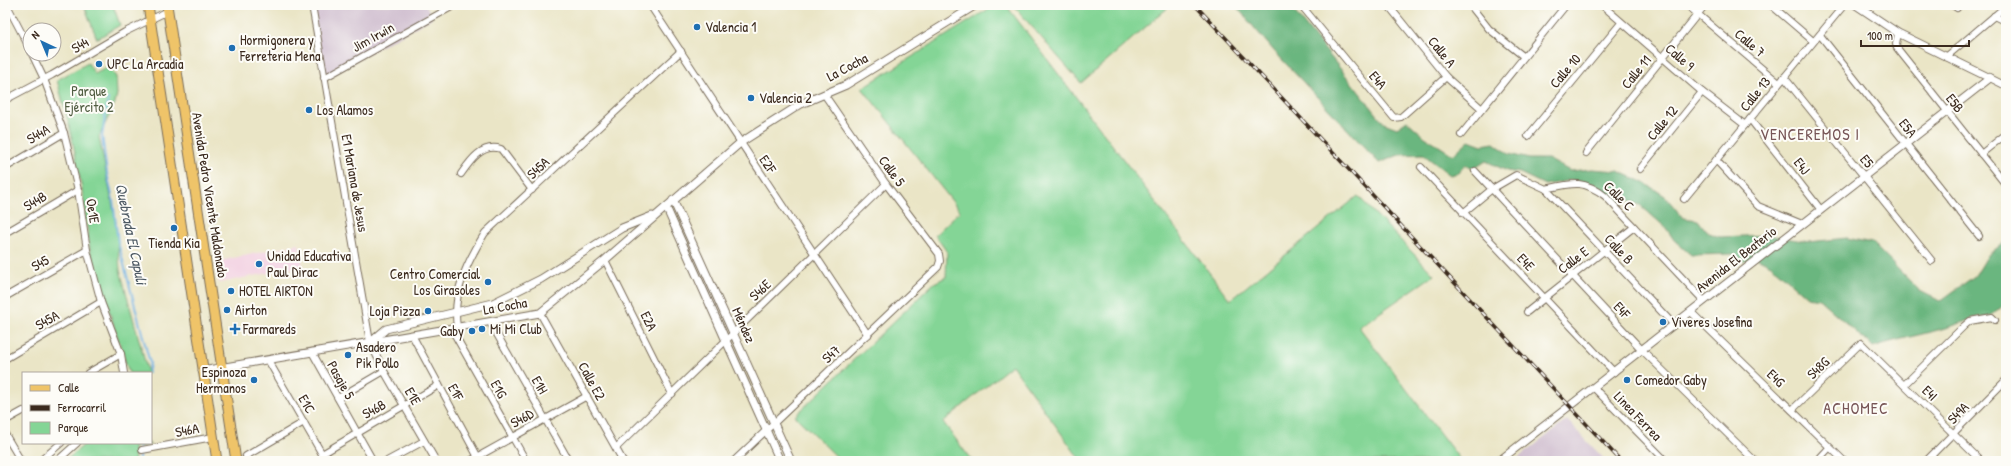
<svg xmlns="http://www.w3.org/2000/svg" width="2011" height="466" font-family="'Patrick Hand',sans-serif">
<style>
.built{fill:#f2cfe1}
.industrial{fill:#cfbdcf}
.green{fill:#84d596;stroke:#60805a}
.forest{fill:#6bb67f;stroke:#53704e}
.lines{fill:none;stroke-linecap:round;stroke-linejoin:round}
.stream{stroke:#70b2e5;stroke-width:2}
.minor-casing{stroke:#786b59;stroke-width:8}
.tertiary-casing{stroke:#786b59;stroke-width:9}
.primary-casing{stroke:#786b59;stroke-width:11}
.minor{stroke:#fff;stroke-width:6}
.tertiary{stroke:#fff;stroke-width:7}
.primary{stroke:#efc469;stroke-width:9}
.rail-casing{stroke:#3b2a1e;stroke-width:3.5}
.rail{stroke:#fdfcf7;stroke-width:2;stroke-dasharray:6;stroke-linecap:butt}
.poi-dot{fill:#1f6fb2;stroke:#fdfcf7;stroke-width:1.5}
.labels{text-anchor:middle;stroke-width:4;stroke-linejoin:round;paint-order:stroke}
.poi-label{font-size:14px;fill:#3b2a1e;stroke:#fdfcf7;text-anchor:start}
.street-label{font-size:14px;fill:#3b2a1e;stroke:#fdfcf7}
.park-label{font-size:14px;fill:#515d42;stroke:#fdfcf7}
.water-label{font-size:15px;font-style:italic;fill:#4e5a64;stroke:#fdfcf7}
.quarter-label{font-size:16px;letter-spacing:1px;fill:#775556;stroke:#fdfcf7}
</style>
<rect width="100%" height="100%" fill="#fdfcf7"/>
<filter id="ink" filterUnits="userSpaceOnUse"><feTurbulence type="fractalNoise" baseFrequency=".025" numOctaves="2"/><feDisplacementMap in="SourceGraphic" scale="8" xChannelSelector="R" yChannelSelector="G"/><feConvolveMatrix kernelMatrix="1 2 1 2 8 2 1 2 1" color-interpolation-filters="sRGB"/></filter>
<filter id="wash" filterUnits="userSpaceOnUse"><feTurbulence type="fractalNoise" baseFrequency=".012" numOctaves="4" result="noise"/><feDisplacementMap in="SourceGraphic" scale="16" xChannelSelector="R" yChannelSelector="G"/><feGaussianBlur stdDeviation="0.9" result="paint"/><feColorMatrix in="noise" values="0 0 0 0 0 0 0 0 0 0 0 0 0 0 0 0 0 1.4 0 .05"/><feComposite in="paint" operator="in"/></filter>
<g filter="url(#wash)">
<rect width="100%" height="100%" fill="#eae5c6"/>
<!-- built -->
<path class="built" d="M299 244 303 266 219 283 215 262Z"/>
<!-- industrial -->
<g class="industrial">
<path d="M312 5H426L432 18 324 78Z"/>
<path d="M1567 420 1606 461H1514Z"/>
</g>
<!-- green -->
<g class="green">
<path d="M84 5H113L120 25 97 39Z"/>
<path d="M995 5H1006L1230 300 1358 196 1434 275 1359 327 1461 461H1081L1012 365 943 422 972 461H841L795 416 934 283 946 277 947 252 935 235 960 211 862 88Z"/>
<path d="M1013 5H1171L1081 83Z"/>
<path d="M88 63 95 74 106 68 111 70 116 77 117 94 115 103 99 137 116 222 120 270 148 373H129L90 250 82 189 71 133 57 80Z"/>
<path d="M86 443H149L150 445 134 447 135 461H65Z"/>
</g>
<!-- forest -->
<path class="forest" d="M1235 5H1289L1384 123 1397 128 1407 121 1425 137 1453 155 1469 140 1482 145 1494 143 1509 154 1529 159H1548L1570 171 1592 169 1618 171 1643 182 1665 196 1683 218 1698 220 1708 233 1720 237 1767 235 1809 242 1847 238 1872 243 1920 291 1940 301 1976 275 1988 255 2006 241V303C2002 306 1997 312 1992 315 1986 317 1979 316 1974 318 1941 332 1907 336 1873 347L1819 299 1807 297 1771 265 1753 256 1744 262 1735 254 1691 255 1674 240 1666 228 1640 205 1626 200 1619 203 1594 184 1572 180 1545 185 1520 173 1507 171 1486 161 1475 168 1465 165 1458 173 1450 175 1423 154 1399 155 1379 163 1274 51Z"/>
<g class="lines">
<!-- stream -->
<g class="stream">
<path d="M108 99 102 136 107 173 113 200 118 242 150 363 148 373"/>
<path d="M139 461V443"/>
</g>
</g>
</g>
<g filter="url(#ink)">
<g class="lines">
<defs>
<g id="minor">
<path d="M7 5 30 49"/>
<path d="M312 5 370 342 384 371 436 461"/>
<path d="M650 5 868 335"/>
<path d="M1301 5 1394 118 1401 117 1446 77"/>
<path d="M1388 5 1446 77 1482 109"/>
<path d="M1470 5 1489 29 1523 56"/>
<path d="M1602 5 1702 92 1745 125"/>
<path d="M1687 5 1779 83"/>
<path d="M1771 5 1813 41"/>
<path d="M1953 5 1957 8"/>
<path d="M1994 16 2006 22"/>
<path d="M1898 33 1896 44 1897 48 2006 185"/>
<path d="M1820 35 1979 236"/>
<path d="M32 54 44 79 64 133 78 190 87 250 101 302 121 354 124 373"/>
<path d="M1946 57 2006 6"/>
<path d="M1784 77 1932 261"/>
<path d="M324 78 455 5"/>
<path d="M1990 78 2006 86"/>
<path d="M5 100 52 75 125 32 168 11"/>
<path d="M1750 119 1821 210"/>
<path d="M1461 135 1566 5"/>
<path d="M1528 136 1621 23"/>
<path d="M1586 153 1705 5"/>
<path d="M1981 154 2006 134"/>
<path d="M1716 160 1758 206 1802 224"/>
<path d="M1421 167 1614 372"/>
<path d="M5 168 64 133"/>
<path d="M1640 169 1702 92"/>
<path d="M1475 171 1642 350 1755 461"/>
<path d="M461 174C470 161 482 143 501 149L532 190"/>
<path d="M1546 189 1674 325"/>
<path d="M1684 199 1844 5"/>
<path d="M1463 213 1492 189 1516 175 1546 189C1572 183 1583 179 1605 196L1704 301"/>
<path d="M5 233 78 190"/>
<path d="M605 260 672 394"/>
<path d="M5 297 87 250"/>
<path d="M1527 312 1634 227"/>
<path d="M1691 312 1844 461"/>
<path d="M540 313 623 461"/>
<path d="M490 322 569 461"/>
<path d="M457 327C452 293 467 262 485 233L681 51"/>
<path d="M451 328 526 461"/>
<path d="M412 335 480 461"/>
<path d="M312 352 373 461"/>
<path d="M5 359 101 302"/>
<path d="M268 360 326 461"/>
<path d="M88 373 121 354"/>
<path d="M1904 385 1964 326 1970 321 1992 317 1995 320"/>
<path d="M1594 388 1666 461"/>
<path d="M338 398 384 371"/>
<path d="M1792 410 1861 343 1981 461"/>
<path d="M5 421 23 411"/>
<path d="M5 434 21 461"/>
<path d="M616 448 886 184"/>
<path d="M142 450 213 437"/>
<path d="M322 454 439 385"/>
<path d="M246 456 304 422"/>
<path d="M40 461 61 443"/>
<path d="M57 461 77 443"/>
<path d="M387 461 424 441"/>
<path d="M470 461 587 396"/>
<path d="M734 461 938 267 940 261 939 254 886 184 824 94"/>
<path d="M1817 461 1829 448"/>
<path d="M1926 461 2006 380"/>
</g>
<g id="tertiary">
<path d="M673 200 791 461"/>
<path d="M666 207 780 461"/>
<path d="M371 342 386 329 493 303 541 279 622 228 652 216"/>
<path d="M202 371 540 313 605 260 740 143 801 104 846 85 976 5"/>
<path d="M1499 461 1990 78 1898 33 1856 5"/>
</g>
<g id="primary">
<path d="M148 5 217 461"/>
<path d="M167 5 236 461"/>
</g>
</defs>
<!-- minor casing -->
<use href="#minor" class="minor-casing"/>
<!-- tertiary casing -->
<use href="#tertiary" class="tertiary-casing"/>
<!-- primary casing -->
<use href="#primary" class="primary-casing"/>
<!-- minor -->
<use href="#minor" class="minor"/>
<!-- tertiary -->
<use href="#tertiary" class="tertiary"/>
<!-- primary -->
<use href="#primary" class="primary"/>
<defs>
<path id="rail" d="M1195 5 1621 461"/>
</defs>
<!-- rail casing -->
<use href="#rail" class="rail-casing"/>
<!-- rail -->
<use href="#rail" class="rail"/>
</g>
</g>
<!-- markers -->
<g class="poi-dot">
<circle cx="697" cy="27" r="4"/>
<circle cx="232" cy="48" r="4"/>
<circle cx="99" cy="64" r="4"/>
<circle cx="751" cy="98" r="4"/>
<circle cx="309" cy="110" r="4"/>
<circle cx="174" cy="228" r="4"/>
<circle cx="259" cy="264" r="4"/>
<circle cx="488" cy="282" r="4"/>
<circle cx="231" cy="291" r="4"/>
<circle cx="227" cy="310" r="4"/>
<circle cx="428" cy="311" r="4"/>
<circle cx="1663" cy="322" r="4"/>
<path d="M233 323h4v4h4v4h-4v4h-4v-4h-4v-4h4z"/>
<circle cx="482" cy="329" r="4"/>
<circle cx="472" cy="331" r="4"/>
<circle cx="348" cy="355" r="4"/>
<circle cx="254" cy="380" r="4"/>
<circle cx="1627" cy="380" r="4"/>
</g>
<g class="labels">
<!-- poi labels -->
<g class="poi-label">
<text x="705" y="32">Valencia 1</text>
<text x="240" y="45">Hormigonera y<tspan x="240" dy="16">Ferreteria Mena</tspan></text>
<text x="107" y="69">UPC La Arcadia</text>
<text x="759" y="103">Valencia 2</text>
<text x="317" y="115">Los Alamos</text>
<text x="174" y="248" text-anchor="middle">Tienda Kia</text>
<text x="267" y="261">Unidad Educativa<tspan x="267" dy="16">Paul Dirac</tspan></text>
<text x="480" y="279" text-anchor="end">Centro Comercial<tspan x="480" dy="16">Los Girasoles</tspan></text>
<text x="239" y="296">HOTEL AIRTON</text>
<text x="235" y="315">Airton</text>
<text x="420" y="316" text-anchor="end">Loja Pizza</text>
<text x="1671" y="327">Viveres Josefina</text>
<text x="243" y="334">Farmareds</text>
<text x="490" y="334">Mi Mi Club</text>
<text x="464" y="336" text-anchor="end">Gaby</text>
<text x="356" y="352">Asadero<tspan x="356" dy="16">Pik Pollo</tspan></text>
<text x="246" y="377" text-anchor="end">Espinoza<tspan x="246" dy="16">Hermanos</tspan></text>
<text x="1635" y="385">Comedor Gaby</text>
</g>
<!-- street labels -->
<g class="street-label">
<text transform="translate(373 37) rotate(-29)" y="5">Jim Irwin</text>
<text transform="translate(1750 43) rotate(40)" y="5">Calle 7</text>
<text transform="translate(80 45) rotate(-31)" y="5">S44</text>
<text transform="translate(1442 52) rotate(51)" y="5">Calle A</text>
<text transform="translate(1680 57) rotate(41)" y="5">Calle 9</text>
<text transform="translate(847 67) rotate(-28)" y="5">La Cocha</text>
<text transform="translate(1565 71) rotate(-50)" y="5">Calle 10</text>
<text transform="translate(1636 72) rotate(-51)" y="5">Calle 11</text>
<text transform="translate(1378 80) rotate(50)" y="5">E4A</text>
<text transform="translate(1755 94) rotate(-51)" y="5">Calle 13</text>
<text transform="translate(1955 103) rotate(52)" y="5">E5B</text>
<text transform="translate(1662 123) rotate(-51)" y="5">Calle 12</text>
<text transform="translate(1908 128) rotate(52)" y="5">E5A</text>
<text transform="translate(38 134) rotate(-31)" y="5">S44A</text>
<text transform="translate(1867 161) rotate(51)" y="5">E5</text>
<text transform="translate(768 164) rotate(56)" y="5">E2F</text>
<text transform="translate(1802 166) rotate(52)" y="5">E4J</text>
<text transform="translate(538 168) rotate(-43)" y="5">S45A</text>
<text transform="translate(892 171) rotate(54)" y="5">Calle 5</text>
<text transform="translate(355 183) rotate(80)" y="5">E1 Mariana de Jesus</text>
<text transform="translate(210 195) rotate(81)" y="5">Avenida Pedro Vicente Maldonado</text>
<text transform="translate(1619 196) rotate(44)" y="5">Calle C</text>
<text transform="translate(35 201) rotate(-31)" y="5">S44B</text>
<text transform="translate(93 211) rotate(81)" y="5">Oe1E</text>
<text transform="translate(1619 249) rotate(47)" y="5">Calle B</text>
<text transform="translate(1736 259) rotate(-38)" y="5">Avenida El Beaterio</text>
<text transform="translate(1573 260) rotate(-38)" y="5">Calle E</text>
<text transform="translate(1526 262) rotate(47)" y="5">E4E</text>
<text transform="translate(40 263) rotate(-30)" y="5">S45</text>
<text transform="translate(760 290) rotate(-44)" y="5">S46E</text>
<text transform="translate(505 306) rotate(-10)" y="5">La Cocha</text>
<text transform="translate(1622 310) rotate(47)" y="5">E4F</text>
<text transform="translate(47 320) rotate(-30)" y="5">S45A</text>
<text transform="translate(649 321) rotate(64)" y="5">E2A</text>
<text transform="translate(744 325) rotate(66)" y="5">Méndez</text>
<text transform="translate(831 354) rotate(-43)" y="5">S47</text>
<text transform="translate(1818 368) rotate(-44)" y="5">S48G</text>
<text transform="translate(1776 378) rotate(44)" y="5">E4G</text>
<text transform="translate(341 380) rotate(61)" y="5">Pasaje 5</text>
<text transform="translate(592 381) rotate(61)" y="5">Calle E2</text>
<text transform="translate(540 385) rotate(60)" y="5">E1H</text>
<text transform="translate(499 389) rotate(61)" y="5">E1G</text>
<text transform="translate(456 392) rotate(61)" y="5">E1F</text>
<text transform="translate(1930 393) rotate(44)" y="5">E4I</text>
<text transform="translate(413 396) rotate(60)" y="5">E1E</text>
<text transform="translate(307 404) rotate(60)" y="5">E1C</text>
<text transform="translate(374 409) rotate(-29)" y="5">S46B</text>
<text transform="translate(1958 413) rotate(-46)" y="5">S49A</text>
<text transform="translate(1638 416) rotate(46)" y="5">Linea Ferrea</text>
<text transform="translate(522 418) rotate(-29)" y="5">S46D</text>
<text transform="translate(187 430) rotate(-11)" y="5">S46A</text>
</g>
<!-- park labels -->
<g class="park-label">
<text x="89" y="96">Parque<tspan x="89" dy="16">Ejército 2</tspan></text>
</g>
<!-- water labels -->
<g class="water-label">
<text transform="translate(131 234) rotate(78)" y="5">Quebrada El Capuli</text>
</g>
<!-- quarter labels -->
<g class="quarter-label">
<text x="1810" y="140">VENCEREMOS I</text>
<text x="1856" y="414">ACHOMEC</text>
</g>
</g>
<!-- margin -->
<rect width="2011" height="466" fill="none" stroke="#fdfcf7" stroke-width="20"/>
<!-- legend -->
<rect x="22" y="372" width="130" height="72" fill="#fdfcf7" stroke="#afa8a0"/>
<rect x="30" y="385" width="20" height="6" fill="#efc469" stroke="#afa8a0"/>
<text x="58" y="392" font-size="12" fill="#3b2a1e">Calle</text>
<rect x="30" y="405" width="20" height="6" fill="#3b2a1e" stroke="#afa8a0"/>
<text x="58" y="412" font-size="12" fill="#3b2a1e">Ferrocarril</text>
<rect x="30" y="422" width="20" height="12" fill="#84d596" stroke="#afa8a0"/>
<text x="58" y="432" font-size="12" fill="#3b2a1e">Parque</text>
<!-- north arrow -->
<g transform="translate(42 42) rotate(316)"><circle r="19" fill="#fdfcf7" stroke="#afa8a0"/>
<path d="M0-3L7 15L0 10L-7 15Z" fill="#1f6fb2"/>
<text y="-6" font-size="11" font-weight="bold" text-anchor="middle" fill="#3b2a1e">N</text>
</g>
<!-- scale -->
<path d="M1861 40v6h108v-6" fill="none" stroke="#3b2a1e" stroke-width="2"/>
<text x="1867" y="40" font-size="12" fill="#3b2a1e" stroke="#fdfcf7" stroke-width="3" paint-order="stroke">100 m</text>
</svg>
